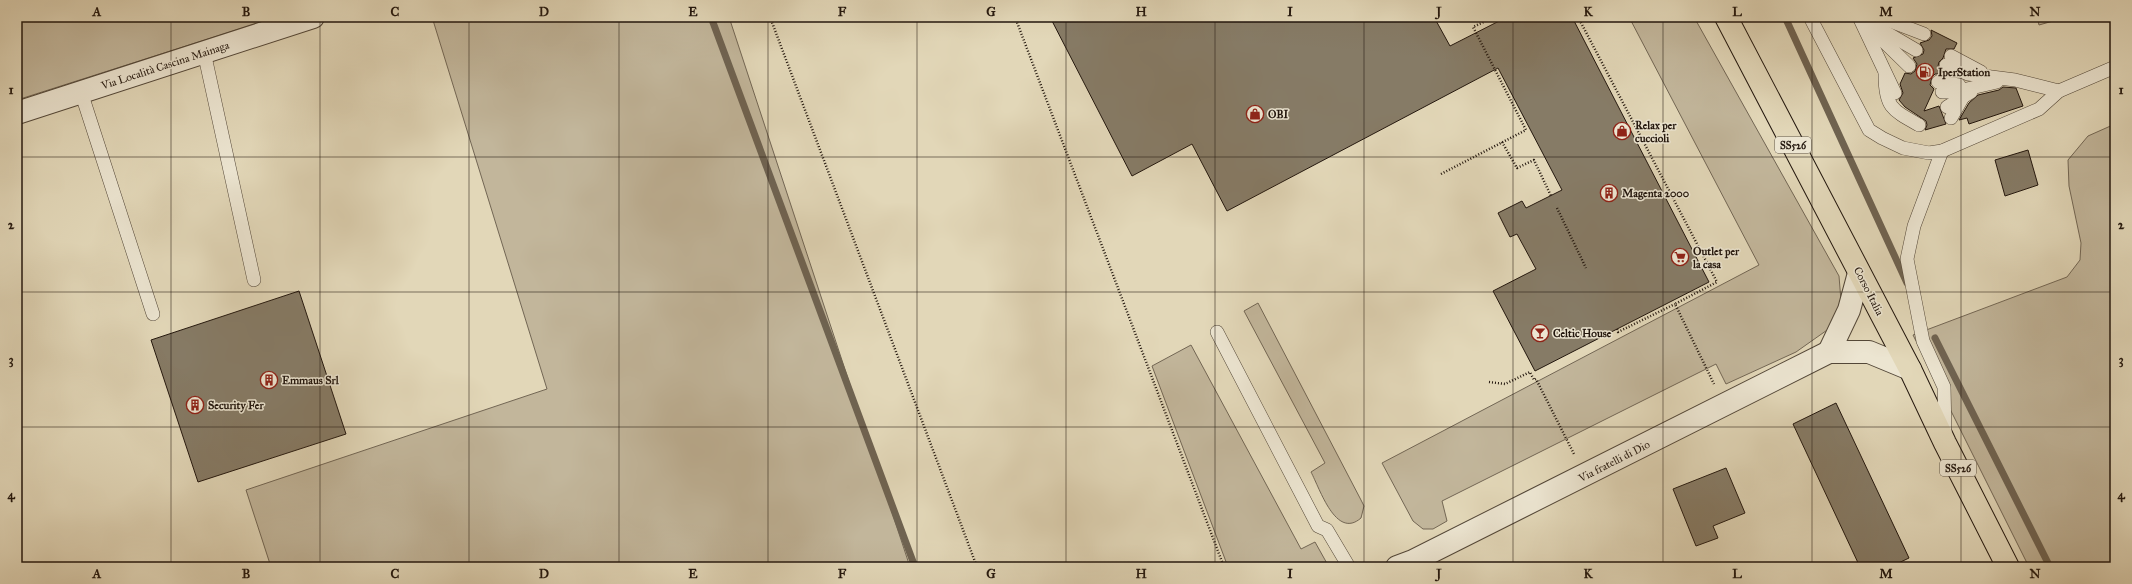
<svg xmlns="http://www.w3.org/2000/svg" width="2132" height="584" font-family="'IM FELL Great Primer',serif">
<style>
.green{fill:#c2b69b;stroke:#726654}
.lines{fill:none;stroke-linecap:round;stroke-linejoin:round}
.stream{stroke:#6f6351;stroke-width:7}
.building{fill:#867b66;stroke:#23170e}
.service-casing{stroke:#534738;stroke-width:14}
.minor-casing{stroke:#534738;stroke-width:24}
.primary-casing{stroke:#23170e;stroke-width:24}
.path{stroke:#23170e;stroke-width:2.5;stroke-dasharray:1 2;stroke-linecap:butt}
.service{stroke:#ece5d1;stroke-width:13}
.minor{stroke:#ece5d1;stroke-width:22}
.primary{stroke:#e2d7b8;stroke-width:22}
.grid{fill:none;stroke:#23170e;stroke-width:1;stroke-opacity:0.55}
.labels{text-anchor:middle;stroke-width:3;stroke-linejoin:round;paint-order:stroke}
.shield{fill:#ece5d1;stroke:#5f5548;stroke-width:1}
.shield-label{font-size:10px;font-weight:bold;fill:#23170e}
.street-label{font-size:11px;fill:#23170e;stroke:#ece5d1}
.poi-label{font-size:11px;font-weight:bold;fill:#23170e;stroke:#ece5d1;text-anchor:start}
.neatline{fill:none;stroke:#23170e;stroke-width:1.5}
.grid-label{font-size:13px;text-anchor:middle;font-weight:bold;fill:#23170e}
</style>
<rect width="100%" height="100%" fill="#e2d7b8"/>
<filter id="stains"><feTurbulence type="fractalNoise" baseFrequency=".005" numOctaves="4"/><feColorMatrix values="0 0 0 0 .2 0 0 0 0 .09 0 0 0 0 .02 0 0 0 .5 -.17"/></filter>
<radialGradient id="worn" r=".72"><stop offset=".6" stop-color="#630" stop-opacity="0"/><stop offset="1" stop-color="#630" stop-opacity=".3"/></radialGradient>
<!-- green -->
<g class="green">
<path d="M17 17H277L17 100Z"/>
<path d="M432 17H729L910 567H271L246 490 547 389Z"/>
<path d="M1629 17H1694L1839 276 1841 301 1830 328 1796 352 1726 384 1716 364 1442 501 1447 521 1433 529H1423L1413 521 1382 463 1759 265Z"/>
<path d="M2037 17H2067L2039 25Z"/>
<path d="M2115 124V567H2029L1913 335 2067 277 2080 260 2081 243 2069 186 2068 160 2088 136Z"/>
<path d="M1258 303 1361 500 1364 506 1361 518C1336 540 1320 489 1311 472L1325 463 1244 311Z"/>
<path d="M1191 345 1301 549 1315 542 1329 567H1228L1152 366Z"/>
</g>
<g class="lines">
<!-- stream -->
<g class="stream">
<path d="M711 17 915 567"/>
<path d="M1785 17 1907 283"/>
<path d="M1935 338 2050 567"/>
</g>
</g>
<!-- building -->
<g class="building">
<path d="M1050 17H1434L1450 46 1507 17H1572L1709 282 1535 371 1493 291 1536 269 1517 234 1510 237 1498 213 1522 201 1526 208 1562 190 1498 68 1227 211 1192 144 1132 176Z"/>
<path d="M1931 30 1957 43 1954 49H1946L1943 58 1939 62 1938 66 1943 72 1942 74H1935L1932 77 1930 85 1934 89 1924 111 1939 106 1946 124 1925 130 1927 125 1926 121 1905 107 1899 100 1903 93 1900 84 1905 73 1911 74 1915 71 1917 64 1913 58 1923 54 1924 50 1920 43 1929 40 1932 36Z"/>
<path d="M2003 87 2016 88 2023 106 1969 124 1967 118 1959 120 1969 103 1978 95 1999 90Z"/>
<path d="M2028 150 2038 185 2005 196 1995 160Z"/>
<path d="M299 291 346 434 198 482 151 340Z"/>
<path d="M1836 403 1909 558 1890 567H1860L1793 424Z"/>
<path d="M1726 468 1745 513 1713 526 1718 538 1696 546 1673 489Z"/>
</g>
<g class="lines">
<defs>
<g id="service">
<path d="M1859 17 1895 93"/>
<path d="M1869 17 1890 21 1924 34"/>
<path d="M1812 21 1869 130 1882 138 1903 148 1929 153 1942 151 2039 109 2059 91 2115 67"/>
<path d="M1866 24 1909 66"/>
<path d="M1875 26 1916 50"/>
<path d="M204 52 254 280"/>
<path d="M1951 56 1981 72"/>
<path d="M1946 65 1968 74 2015 80 2059 91"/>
<path d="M1885 75C1885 107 1892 110 1919 125"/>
<path d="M1938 82 1959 85"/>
<path d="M81 92 153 314"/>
<path d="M1942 92H1954L1997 82"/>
<path d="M1947 107 1971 92"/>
<path d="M1951 118 1963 97"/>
<path d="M1942 151 1914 226 1907 259 1923 341 1944 387 1945 433"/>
<path d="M1217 332 1318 526 1327 530 1349 567"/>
</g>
<g id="minor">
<path d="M17 113 313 17"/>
<path d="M1829 352 1849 310 1859 273"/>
<path d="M1397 567 1413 561 1829 352H1869L1910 369"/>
</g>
<path id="primary" d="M1726 17 1910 369 1945 443 2008 567"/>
</defs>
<!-- service casing -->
<use href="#service" class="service-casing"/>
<!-- minor casing -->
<use href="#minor" class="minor-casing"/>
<!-- primary casing -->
<use href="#primary" class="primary-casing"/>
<!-- path -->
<g class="path">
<path d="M770 17 977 567"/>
<path d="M1015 17 1224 567"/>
<path d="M1578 17 1717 282 1675 304 1714 384"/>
<path d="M1502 142 1517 168 1534 160 1551 196"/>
<path d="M1441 174 1526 130 1473 27 1494 17"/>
<path d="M1557 208 1586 268"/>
<path d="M1617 329 1618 332 1675 304"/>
<path d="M1489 382 1505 384 1530 372 1534 380 1536 379 1574 454"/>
</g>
<!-- service -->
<use href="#service" class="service"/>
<!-- minor -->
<use href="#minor" class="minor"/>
<!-- primary -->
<use href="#primary" class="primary"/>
</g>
<!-- grid -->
<path class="grid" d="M171 17V567M320 17V567M469 17V567M619 17V567M768 17V567M917 17V567M1066 17V567M1215 17V567M1364 17V567M1513 17V567M1663 17V567M1812 17V567M1961 17V567M17 157H2115M17 292H2115M17 427H2115"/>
<!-- icons -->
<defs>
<symbol id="fuel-ring" viewBox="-11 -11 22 22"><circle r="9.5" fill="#ece5d1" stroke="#8f2418" stroke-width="1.5"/><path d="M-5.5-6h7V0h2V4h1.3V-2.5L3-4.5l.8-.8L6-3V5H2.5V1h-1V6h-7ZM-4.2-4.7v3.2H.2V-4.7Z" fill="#8f2418"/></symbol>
<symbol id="shop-ring" viewBox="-11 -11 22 22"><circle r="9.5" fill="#ece5d1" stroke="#8f2418" stroke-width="1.5"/><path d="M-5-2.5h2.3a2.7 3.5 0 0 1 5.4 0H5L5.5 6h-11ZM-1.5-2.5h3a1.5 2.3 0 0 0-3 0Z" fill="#8f2418"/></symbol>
<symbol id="building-ring" viewBox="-11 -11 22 22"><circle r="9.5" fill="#ece5d1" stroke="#8f2418" stroke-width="1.5"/><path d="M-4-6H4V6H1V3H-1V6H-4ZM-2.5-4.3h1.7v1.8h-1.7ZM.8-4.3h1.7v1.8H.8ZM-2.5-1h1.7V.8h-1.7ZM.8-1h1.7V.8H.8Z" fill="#8f2418"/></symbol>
<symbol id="supermarket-ring" viewBox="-11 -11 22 22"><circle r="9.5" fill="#ece5d1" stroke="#8f2418" stroke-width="1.5"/><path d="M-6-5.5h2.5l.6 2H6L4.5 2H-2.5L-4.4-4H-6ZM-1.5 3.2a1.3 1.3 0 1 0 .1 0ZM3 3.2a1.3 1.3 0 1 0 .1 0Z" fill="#8f2418"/></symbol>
<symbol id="bar-ring" viewBox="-11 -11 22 22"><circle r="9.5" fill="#ece5d1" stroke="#8f2418" stroke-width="1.5"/><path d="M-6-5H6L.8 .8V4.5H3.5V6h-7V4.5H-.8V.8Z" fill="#8f2418"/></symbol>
</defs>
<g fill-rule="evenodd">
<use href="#fuel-ring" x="1915" y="62" width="20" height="20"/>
<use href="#shop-ring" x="1245" y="104" width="20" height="20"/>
<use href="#shop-ring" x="1612" y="121" width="20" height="20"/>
<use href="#building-ring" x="1599" y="183" width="20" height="20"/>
<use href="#supermarket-ring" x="1670" y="247" width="20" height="20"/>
<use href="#bar-ring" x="1530" y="323" width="20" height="20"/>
<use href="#building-ring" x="259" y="370" width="20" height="20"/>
<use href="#building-ring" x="185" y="395" width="20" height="20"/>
</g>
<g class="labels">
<!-- shield labels -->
<g class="shield">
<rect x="1775" y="137" width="36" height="16" rx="3"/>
<rect x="1940" y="460" width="36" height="16" rx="3"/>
</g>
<g class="shield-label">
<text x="1793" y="149">SS526</text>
<text x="1958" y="472">SS526</text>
</g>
<!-- street labels -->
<g class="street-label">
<text transform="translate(165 65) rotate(-18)" y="4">Via Località Cascina Mainaga</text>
<text transform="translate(1869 291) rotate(63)" y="4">Corso Italia</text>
<text transform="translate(1614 461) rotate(-27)" y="4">Via fratelli di Dio</text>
</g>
<!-- poi labels -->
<g class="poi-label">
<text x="1938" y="76">IperStation</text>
<text x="1268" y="118">OBI</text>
<text x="1635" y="129">Relax per<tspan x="1635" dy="13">cuccioli</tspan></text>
<text x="1622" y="197">Magenta 2000</text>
<text x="1693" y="255">Outlet per<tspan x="1693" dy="13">la casa</tspan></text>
<text x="1553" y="337">Celtic House</text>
<text x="282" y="384">Emmaus Srl</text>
<text x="208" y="409">Security Fer</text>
</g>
</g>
<!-- margin -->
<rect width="2132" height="584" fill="none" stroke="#e2d7b8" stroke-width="44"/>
<rect x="22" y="22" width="2088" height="540" class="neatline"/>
<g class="grid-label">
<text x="97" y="16">A</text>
<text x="246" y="16">B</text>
<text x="395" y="16">C</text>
<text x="544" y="16">D</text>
<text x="693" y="16">E</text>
<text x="842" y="16">F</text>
<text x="991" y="16">G</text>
<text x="1141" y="16">H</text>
<text x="1290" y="16">I</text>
<text x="1439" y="16">J</text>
<text x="1588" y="16">K</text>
<text x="1737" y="16">L</text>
<text x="1886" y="16">M</text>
<text x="2035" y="16">N</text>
<text x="11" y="94">1</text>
<text x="2121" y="94">1</text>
<text x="11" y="229">2</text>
<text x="2121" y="229">2</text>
<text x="11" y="364">3</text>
<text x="2121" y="364">3</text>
<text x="11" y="499">4</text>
<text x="2121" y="499">4</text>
<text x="97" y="578">A</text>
<text x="246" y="578">B</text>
<text x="395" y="578">C</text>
<text x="544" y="578">D</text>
<text x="693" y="578">E</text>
<text x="842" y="578">F</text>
<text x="991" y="578">G</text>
<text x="1141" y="578">H</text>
<text x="1290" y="578">I</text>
<text x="1439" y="578">J</text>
<text x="1588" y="578">K</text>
<text x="1737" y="578">L</text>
<text x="1886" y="578">M</text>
<text x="2035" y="578">N</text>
</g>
<rect width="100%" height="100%" filter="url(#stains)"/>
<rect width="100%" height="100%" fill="url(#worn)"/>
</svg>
